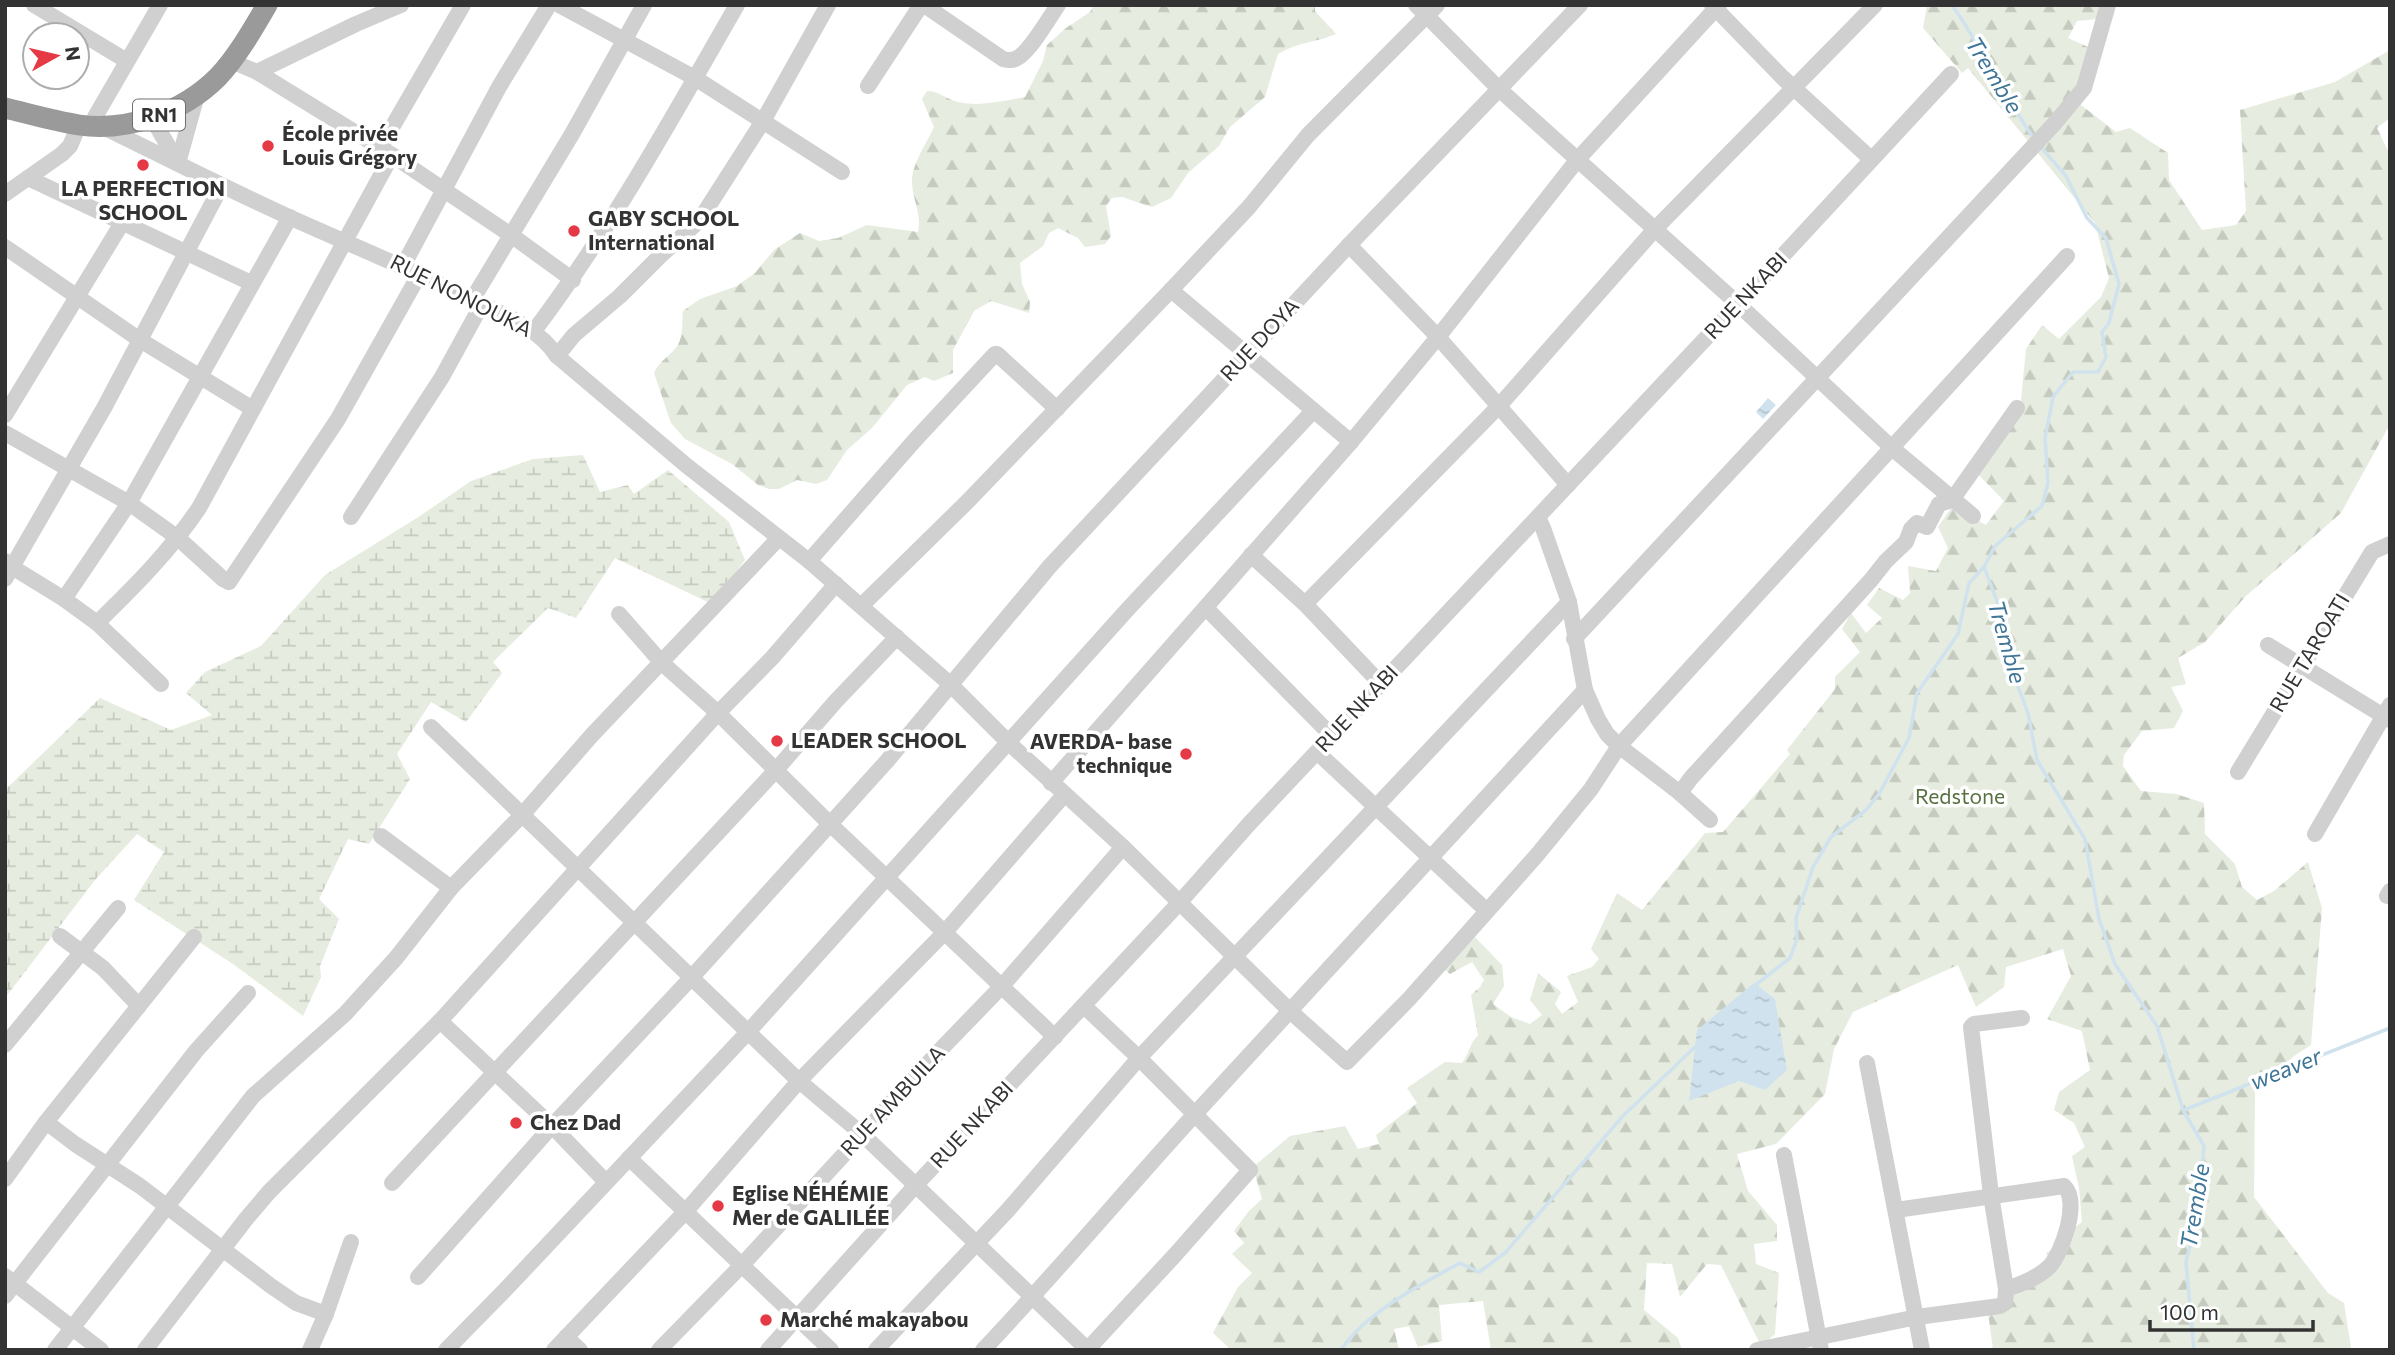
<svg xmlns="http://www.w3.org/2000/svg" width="2395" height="1355" font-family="Commissioner,sans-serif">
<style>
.forest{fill:url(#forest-firs)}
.wetland{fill:url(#wetland-marsh)}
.water{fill:url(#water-ripples)}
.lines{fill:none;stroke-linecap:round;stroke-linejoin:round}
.stream{stroke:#cfe2ee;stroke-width:3.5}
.minor{stroke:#d0d0d0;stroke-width:16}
.highway{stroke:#9a9a9a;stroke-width:21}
.poi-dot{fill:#e63946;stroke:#fff;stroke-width:2.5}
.labels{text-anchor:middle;stroke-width:7;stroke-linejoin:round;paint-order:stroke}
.shield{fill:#fff;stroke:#707070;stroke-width:2}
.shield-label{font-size:19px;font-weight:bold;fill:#333}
.poi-label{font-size:21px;font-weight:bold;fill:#333;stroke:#fff;text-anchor:start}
.street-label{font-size:21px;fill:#333;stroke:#fff}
.park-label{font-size:21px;fill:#56703f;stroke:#fff}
.water-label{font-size:23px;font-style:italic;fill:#3f7597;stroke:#fff}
</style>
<defs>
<pattern id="forest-firs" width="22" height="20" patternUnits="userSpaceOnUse" patternTransform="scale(1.75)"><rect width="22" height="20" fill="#e6ecdf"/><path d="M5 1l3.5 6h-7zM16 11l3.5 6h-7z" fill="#c6cbc0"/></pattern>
<pattern id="wetland-marsh" width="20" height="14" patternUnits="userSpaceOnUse" patternTransform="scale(1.75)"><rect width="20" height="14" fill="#e6ecdf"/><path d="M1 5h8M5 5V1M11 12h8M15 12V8" fill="none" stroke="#c6cbc0"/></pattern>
<pattern id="water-ripples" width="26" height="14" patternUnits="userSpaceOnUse" patternTransform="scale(1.75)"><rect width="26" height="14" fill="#cfe2ee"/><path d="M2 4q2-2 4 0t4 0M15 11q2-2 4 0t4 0" fill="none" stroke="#b2c2cd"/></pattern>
</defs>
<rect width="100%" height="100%" fill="#fff"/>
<!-- forest -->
<g class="forest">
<path d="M1094 5H1315V11L1336 34C1314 43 1298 42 1278 54L1265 97 1230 127 1219 146 1188 173 1171 198 1152 207 1122 197 1112 198 1106 206 1111 236 1105 244 1085 247 1078 238 1058 228 1049 233 1043 246 1020 263 1022 284 1030 302 1029 313 991 301 974 311 953 350V373L934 381 925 377 907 385 872 428 847 450 827 480 816 484 797 480 779 489H769L758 485 732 464 685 439 671 423 654 373C661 358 676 353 680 340 683 332 682 320 683 311L700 299 737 286 755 273 774 250 800 233 819 241 838 238 867 225 918 232C922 215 913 201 912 183 911 165 927 143 934 127L922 99 927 91C939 91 946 99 958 102 979 107 1004 101 1025 97L1043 61 1047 45 1066 28 1090 12Z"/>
<path d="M1927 5H2100L2098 19 2077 21 2068 38 2095 50 2081 105 2116 132 2130 128 2168 153 2169 180 2202 230 2236 225 2246 211 2240 110 2335 82 2390 50V118L2377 128 2390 155V424L2341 513 2246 596 2205 642 2178 658 2186 684 2171 687 2183 711 2174 728 2142 731 2124 755 2123 766 2141 791 2176 794 2204 803 2205 834 2235 864 2242 887 2257 900 2274 891 2308 862 2322 908 2311 1045 2294 1056 2255 1091 2254 1197 2328 1293 2344 1303 2351 1348 2332 1350H1993L1987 1305 2052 1267 2046 1253 2058 1246 2065 1256 2073 1239 2071 1230 2082 1222 2079 1188 2072 1156 2085 1147 2074 1123 2054 1110 2059 1092 2090 1070 2082 1031 2047 1019 2071 976 2063 949 2006 967 2004 987 1976 1007 1958 965 1853 1012 1834 1049 1825 1094 1776 1144 1737 1154 1748 1191 1777 1225V1241L1754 1244 1756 1264 1779 1273 1775 1334 1761 1346 1721 1265 1707 1264 1680 1297 1672 1264 1647 1263 1644 1310 1678 1338 1682 1350H1491L1483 1301 1439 1305 1442 1341 1418 1347 1409 1326 1394 1329 1399 1350H1231L1213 1333 1238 1287 1252 1273 1232 1254 1244 1243 1234 1231 1249 1211 1262 1199 1253 1167 1290 1136 1345 1126 1358 1149 1379 1144 1376 1135 1417 1103 1407 1088 1445 1062 1462 1063C1470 1053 1469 1044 1478 1035L1471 995 1480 987 1484 980 1472 962 1450 974 1439 965 1475 937 1502 965 1504 986 1493 1004 1511 1017 1530 1024 1542 1015 1530 1000 1538 973 1561 992 1555 1004 1562 1014 1578 1002 1567 976 1592 967 1599 959 1591 949 1617 893 1642 910 1705 833 1723 832 1790 754 1787 750 1835 689V677L1860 652 1842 629 1851 613 1866 633 1882 618 1867 605 1879 588 1903 600 1910 593 1908 566 1936 571 1948 548 1938 527 1952 507 1986 525 2004 501 1974 470 2020 410 2026 349 2042 325 2059 339 2101 297 2109 278 2095 223 1968 68 1962 73 1923 28Z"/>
</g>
<!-- wetland -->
<path class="wetland" d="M583 455 600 492 628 485 634 494 668 470 729 522 745 560 712 604 615 558 576 618 548 608 493 662 502 673 466 722 431 702 397 754 410 779 369 844 348 839 319 899 339 919 320 966 321 977 303 1016 233 964 134 900 164 852 137 834 95 880 5 998V790L100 698 171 730 212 715 186 693 205 672 261 646 325 575 420 516 471 481 533 459Z"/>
<!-- water -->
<g class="water">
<path d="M1768 398 1776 405 1763 419 1756 412Z"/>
<path d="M1754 983 1775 999 1787 1070 1765 1090 1739 1081 1689 1101 1697 1030Z"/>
</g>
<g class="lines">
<!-- stream -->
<g class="stream">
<path d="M1952 5C1982 48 2004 95 2033 137"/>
<path d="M2040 146 2066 176 2087 218 2106 238 2119 284 2109 323 2102 332 2106 357 2098 372H2073L2053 397 2045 438 2048 483 2042 506 1995 546 1984 567 2005 622 2017 684 2028 713 2037 760 2085 839 2099 919 2115 964 2157 1026 2183 1110 2204 1146 2198 1214 2186 1262 2194 1350"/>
<path d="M1753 987 1790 958 1797 939 1796 918 1813 867 1831 837 1866 810 1879 794 1909 738 1917 693 1958 634 1969 583 1984 567"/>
<path d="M2184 1110 2390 1028"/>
<path d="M1341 1350C1364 1314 1423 1283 1460 1263L1479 1272 1505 1253 1623 1116 1697 1045"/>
</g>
<!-- minor -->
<g class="minor">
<path d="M34 5 127 61"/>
<path d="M559 5 695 78 842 172"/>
<path d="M924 5 1003 59C1007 60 1011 61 1015 59 1028 55 1049 18 1058 5"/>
<path d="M1416 5 1499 89 1738 304 1892 448 1973 516"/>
<path d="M1712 5 1783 78 1871 159"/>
<path d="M231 61 257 72 392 155 511 235 573 280"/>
<path d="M257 72 356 24 401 5"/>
<path d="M868 86 921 5"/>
<path d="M95 117 160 5"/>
<path d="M152 118 178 163"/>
<path d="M101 126C163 156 225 188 289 217 349 244 410 269 469 298 501 314 536 325 557 356L687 466 809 561 950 684 1010 744 1123 847 1290 1011 1347 1062 1409 999 1537 855 1591 789 1619 746 2067 256"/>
<path d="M380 148 463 5"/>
<path d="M178 163 197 95"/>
<path d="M28 178 251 283"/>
<path d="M5 194 62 154 70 146 79 125"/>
<path d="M1349 245 1438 337 1568 485"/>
<path d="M5 247 140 340 253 409"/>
<path d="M403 266 499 87 549 5"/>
<path d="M1171 290 1351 442"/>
<path d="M472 300 572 134 644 5"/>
<path d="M534 331C611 229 673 116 737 5"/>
<path d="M557 356 574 335 620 296 660 256 699 221 763 121 828 5"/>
<path d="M5 415 122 223"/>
<path d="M5 433 129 503 178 538 223 579 229 582 338 419 419 275"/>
<path d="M351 517 442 377 482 304"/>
<path d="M1538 517 1543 528 1569 602 1585 690 1598 719 1607 734 1619 746 1680 793 1710 820"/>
<path d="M1251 555 1305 604 1381 684"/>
<path d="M5 561 12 567 64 599 97 623 161 684"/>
<path d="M809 561 915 440 995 354H997L1057 409"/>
<path d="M5 579 104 408 222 185"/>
<path d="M64 599 129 503 290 217"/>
<path d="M1305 604 1499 406 1655 229 1875 5"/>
<path d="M861 606 967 502 1171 290 1249 207 1308 135 1437 5"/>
<path d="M1206 608 1332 736"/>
<path d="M619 614 662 663 718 713 830 824 1055 1037"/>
<path d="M97 623C134 587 170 551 199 508L392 155"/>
<path d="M1574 639 2055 123 2084 88 2108 5"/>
<path d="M2268 645 2390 720"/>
<path d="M431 727 799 1081 862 1134 1088 1350"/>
<path d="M1317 752 1487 911"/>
<path d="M2238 772 2372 552 2390 544"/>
<path d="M1051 783 1351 442 1438 337 1578 159 1719 5"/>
<path d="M1680 793 1691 778 1871 580 1886 561 1906 542 1911 529 1917 523 1927 527 1939 504 1952 500 2017 408"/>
<path d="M2315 834 2390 705"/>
<path d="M381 836 451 888"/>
<path d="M2387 896 2390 891"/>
<path d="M60 936 103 968 139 1006"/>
<path d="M1084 1006 1139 1058 1250 1170 1175 1255 1087 1350"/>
<path d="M440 1021 552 1126 606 1182"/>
<path d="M5 1045 118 908"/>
<path d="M1867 1063 1922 1350"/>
<path d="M46 1122 75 1144 140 1186 271 1286 296 1303 326 1314"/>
<path d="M1784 1155 1821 1350"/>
<path d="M629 1158 831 1350"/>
<path d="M5 1179 46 1122 194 937"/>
<path d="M392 1183 776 770 835 702 897 637"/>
<path d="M1896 1210 2064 1186C2080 1201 2063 1251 2050 1266 2038 1278 2022 1284 2006 1289"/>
<path d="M5 1276 101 1350"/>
<path d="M418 1277 552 1126 692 977 887 761 1050 566 1349 245 1580 5"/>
<path d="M5 1296 196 1051 248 993"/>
<path d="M566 1337 580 1350"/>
<path d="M55 1350 253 1096 345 1014 396 958 451 888 522 815 592 735 779 538"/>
<path d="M145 1350 246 1219 269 1192 440 1021 718 713 772 658 836 584"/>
<path d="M310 1350 326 1314 351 1242"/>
<path d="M446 1350 505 1290 749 1031 1127 610 1313 411"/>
<path d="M554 1350 686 1211 799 1081 945 932 1064 795"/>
<path d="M659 1350 742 1265 945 1045 1002 986 1123 847"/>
<path d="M768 1350 915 1186 1180 902 1249 824 1738 304 1951 74"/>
<path d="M876 1350 1008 1210 1139 1058 1569 602"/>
<path d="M983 1350C1056 1273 1124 1192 1195 1114 1324 972 1456 832 1585 690"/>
<path d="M1757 1350 1917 1317 2000 1306 2005 1303 2006 1289 1991 1195 1971 1027 1974 1024 2022 1018"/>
</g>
<!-- highway -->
<path class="highway" d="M5 108C30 114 54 121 79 125 129 132 183 112 218 77 237 57 253 29 267 5"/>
</g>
<!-- markers -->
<g class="poi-dot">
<circle cx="268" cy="146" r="7"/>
<circle cx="143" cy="165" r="7"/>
<circle cx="574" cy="231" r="7"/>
<circle cx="777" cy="741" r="7"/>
<circle cx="1186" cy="754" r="7"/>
<circle cx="516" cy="1123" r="7"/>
<circle cx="718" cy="1206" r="7"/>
<circle cx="766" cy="1320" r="7"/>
</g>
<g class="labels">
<!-- shield labels -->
<rect class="shield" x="133" y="99.5" width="52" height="31" rx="5"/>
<g class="shield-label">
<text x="159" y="122">RN1</text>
</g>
<!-- poi labels -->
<g class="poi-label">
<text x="282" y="141">École privée<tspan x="282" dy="24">Louis Grégory</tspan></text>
<text x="143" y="196" text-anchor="middle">LA PERFECTION<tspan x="143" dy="24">SCHOOL</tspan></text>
<text x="588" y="226">GABY SCHOOL<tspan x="588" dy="24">International</tspan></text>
<text x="791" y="748">LEADER SCHOOL</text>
<text x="1172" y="749" text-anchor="end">AVERDA- base<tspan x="1172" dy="24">technique</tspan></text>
<text x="530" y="1130">Chez Dad</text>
<text x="732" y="1201">Eglise NÉHÉMIE<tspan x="732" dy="24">Mer de GALILÉE</tspan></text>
<text x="780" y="1327">Marché makayabou</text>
</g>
<!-- street labels -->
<g class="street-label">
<text transform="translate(461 296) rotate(27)" y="7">RUE NONOUKA</text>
<text transform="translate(1746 296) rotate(-47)" y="7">RUE NKABI</text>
<text transform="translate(1260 340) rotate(-47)" y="7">RUE DOYA</text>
<text transform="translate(2310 653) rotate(-59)" y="7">RUE TAROATI</text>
<text transform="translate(1357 709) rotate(-47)" y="7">RUE NKABI</text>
<text transform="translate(893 1101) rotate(-47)" y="7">RUE AMBUILA</text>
<text transform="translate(972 1125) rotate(-47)" y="7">RUE NKABI</text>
</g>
<!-- park labels -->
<g class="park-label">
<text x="1960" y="804">Redstone</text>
</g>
<!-- water labels -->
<g class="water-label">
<text transform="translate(1994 75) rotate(58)" y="8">Tremble</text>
<text transform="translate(2007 642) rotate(74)" y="8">Tremble</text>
<text transform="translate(2286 1069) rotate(-22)" y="8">weaver</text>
<text transform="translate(2195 1206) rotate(-81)" y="8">Tremble</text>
</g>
</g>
<!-- border -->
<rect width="2395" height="1355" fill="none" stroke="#333333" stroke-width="14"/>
<!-- north arrow -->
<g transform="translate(56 56) rotate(82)"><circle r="33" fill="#ffffff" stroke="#adadad" stroke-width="2"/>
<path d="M0-5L12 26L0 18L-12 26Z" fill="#e63946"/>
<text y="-10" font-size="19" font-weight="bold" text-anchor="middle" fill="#333333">N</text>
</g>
<!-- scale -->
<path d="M2150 1320v10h163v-10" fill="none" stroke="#333333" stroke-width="3.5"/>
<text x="2160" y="1320" font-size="21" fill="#333333" stroke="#ffffff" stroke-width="5" paint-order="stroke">100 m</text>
</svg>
